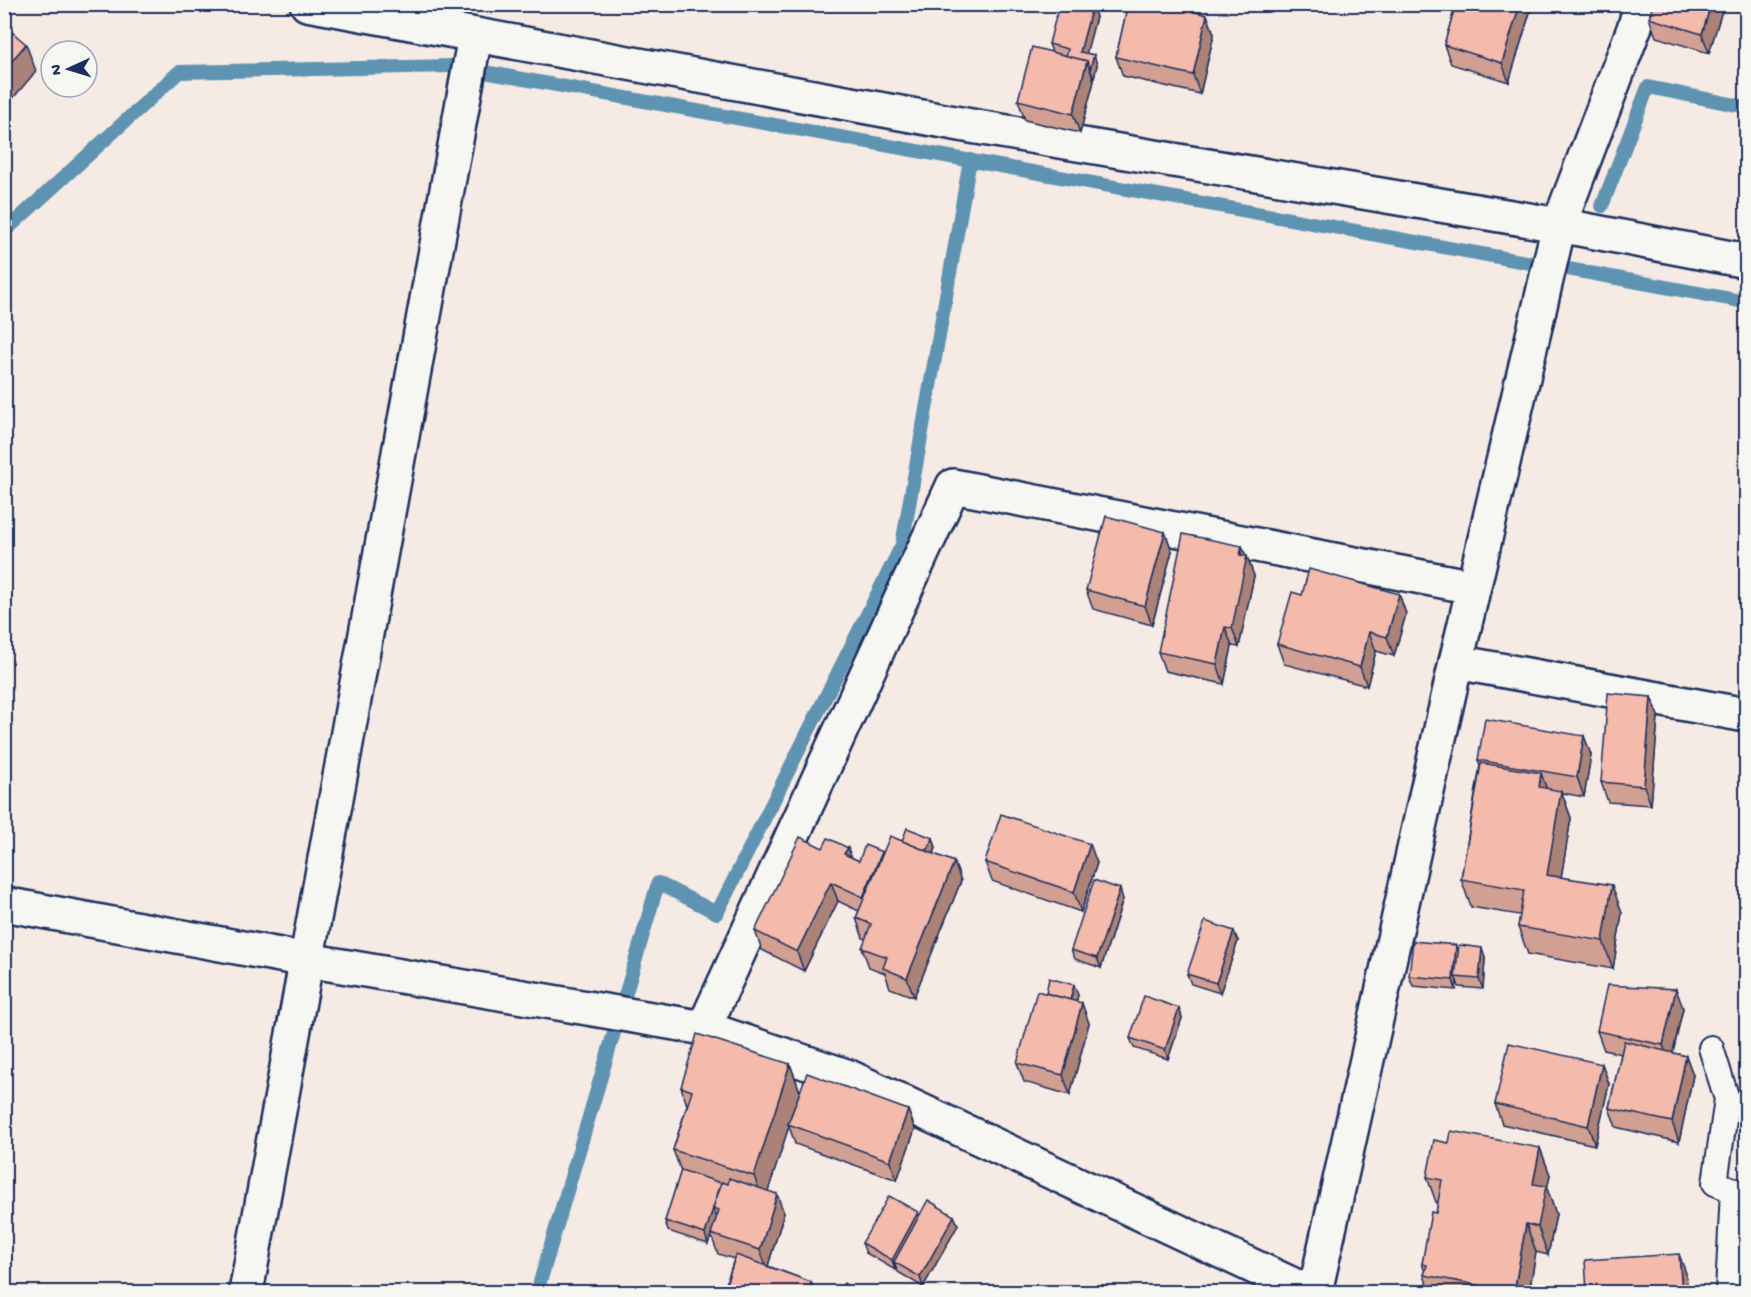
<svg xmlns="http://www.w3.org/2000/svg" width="1751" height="1297" font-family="'Gochi Hand',sans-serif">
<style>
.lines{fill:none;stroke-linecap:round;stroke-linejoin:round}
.stream{stroke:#5e93b2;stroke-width:14}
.lane-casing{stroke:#1b2f5e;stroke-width:28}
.street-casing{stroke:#1b2f5e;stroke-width:38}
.lane{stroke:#f6f6f2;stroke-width:24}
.street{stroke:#f6f6f2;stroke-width:33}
.wall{fill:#d2a093;stroke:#1b2f5e;stroke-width:1.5}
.shaded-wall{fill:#ab8278;stroke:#1b2f5e;stroke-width:1.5}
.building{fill:#f4baab;stroke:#1b2f5e;stroke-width:1.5}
</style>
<rect width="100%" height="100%" fill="#f6eae4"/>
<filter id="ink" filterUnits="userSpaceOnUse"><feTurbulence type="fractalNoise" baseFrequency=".0167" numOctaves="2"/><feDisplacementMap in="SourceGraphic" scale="12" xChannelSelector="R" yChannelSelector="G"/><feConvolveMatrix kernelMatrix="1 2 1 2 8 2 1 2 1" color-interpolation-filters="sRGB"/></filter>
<g filter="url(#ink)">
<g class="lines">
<!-- stream -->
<g class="stream">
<path d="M490 73 1531 263"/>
<path d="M1602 206 1648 87 1746 107"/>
<path d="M4 232 179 72 452 66"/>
<path d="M1568 269 1746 302"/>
<path d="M625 996 658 883 717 913 902 545 970 160"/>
<path d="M537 1292 616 1026"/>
</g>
<defs>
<path id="lane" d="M1711 1048 1727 1099 1715 1183 1733 1190 1728 1292"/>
<g id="street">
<path d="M307 4 971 126 1559 225 1746 261"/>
<path d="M1456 662 1746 715"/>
<path d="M4 904 307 960 704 1028 849 1077 1308 1292"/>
<path d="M704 1028 953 486 1473 587"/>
<path d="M246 1292 475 36"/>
<path d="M1315 1292 1456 662 1559 225 1635 26 1641 4"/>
</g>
</defs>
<!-- lane casing -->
<use href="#lane" class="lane-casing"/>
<!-- street casing -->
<use href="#street" class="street-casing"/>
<!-- lane -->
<use href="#lane" class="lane"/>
<!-- street -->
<use href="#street" class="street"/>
</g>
<!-- wall -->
<g class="wall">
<path d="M1110 4H1165L1207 15 1214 34 1200 94 1123 76 1116 57 1127 9Z"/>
<path d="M1456 4H1530L1531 9 1509 82 1451 64 1444 45Z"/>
<path d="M1724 4 1709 53 1656 37 1649 18Z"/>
<path d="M1092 7 1096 17 1086 53 1094 55 1097 65 1093 79 1094 81 1080 133 1025 120 1018 100 1052 52 1049 44Z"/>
<path d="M1165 532 1172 551 1152 625 1093 609 1086 590Z"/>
<path d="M1242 546 1254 576 1239 647 1232 646 1224 684 1165 671 1158 652Z"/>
<path d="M1399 594 1406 614 1394 656 1376 651 1367 686 1284 664 1277 644 1302 595Z"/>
<path d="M1651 697 1658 716 1651 805 1608 802 1601 782Z"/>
<path d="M1584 736 1591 755 1584 797 1562 793 1571 818 1561 877 1622 913 1613 969 1528 954 1518 927 1520 915 1471 907 1461 879 1480 765 1478 760Z"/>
<path d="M933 838 936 848 934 854 954 862 961 881 914 997 890 988 885 973 869 967 862 948 866 939 863 938 856 918 859 911 838 901 804 971 762 950 755 931 823 848 851 857 859 861 882 854 902 841Z"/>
<path d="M985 862 1097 863 1081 912 992 881Z"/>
<path d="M1123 899 1101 968 1075 959 1071 950Z"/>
<path d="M1238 941 1220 993 1191 984 1187 974Z"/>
<path d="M1482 948 1485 958 1483 989 1459 987 1457 981 1456 990 1413 986 1409 976 1458 950Z"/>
<path d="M1046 993 1078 995 1076 1002 1089 1023 1070 1095 1024 1082 1017 1063Z"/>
<path d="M1179 1008 1182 1018 1168 1059 1134 1048 1130 1038Z"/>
<path d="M1683 1008 1673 1053 1686 1056 1693 1075 1679 1142 1616 1127 1609 1108 1621 1054 1604 1050 1597 1031Z"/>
<path d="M790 1064 800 1092 908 1110 915 1129 897 1180 795 1144 789 1126 768 1191 784 1213 768 1266 811 1282 815 1293H723L734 1259 718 1254 711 1235 708 1244 668 1231 665 1221 681 1171 673 1150 687 1105 681 1087Z"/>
<path d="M1602 1064 1609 1084 1595 1145 1502 1124 1495 1104Z"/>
<path d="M1449 1143 1540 1148 1550 1175 1547 1189 1556 1214 1548 1255 1536 1252 1529 1293H1430L1424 1275 1425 1272 1422 1264 1438 1205H1437L1427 1177Z"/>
<path d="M918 1212 919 1216H954L958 1225 923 1287 898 1272 896 1268 895 1270 866 1253 862 1243Z"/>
</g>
<!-- shaded-wall -->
<g class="shaded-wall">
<path d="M1520 4H1530L1531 9 1509 82 1502 63Z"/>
<path d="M1711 4H1724L1709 53 1702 34Z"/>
<path d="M1092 7 1096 17 1084 62 1080 52Z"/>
<path d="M1207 15 1214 34 1200 94 1193 75Z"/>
<path d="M26 44 36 71 4 109V70Z"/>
<path d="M1094 55 1097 65 1094 79 1090 69Z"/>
<path d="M1087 61 1094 81 1080 133 1073 114Z"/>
<path d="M1165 532 1172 551 1152 625 1145 606Z"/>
<path d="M1242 546 1247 559V556L1254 576 1239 647 1232 628Z"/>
<path d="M1399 594 1406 614 1394 656 1387 637Z"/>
<path d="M1225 627 1232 646 1224 684 1217 664Z"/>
<path d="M1369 632 1376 651 1367 686 1360 667Z"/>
<path d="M1651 697 1658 716 1651 805 1644 786Z"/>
<path d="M1584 736 1591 755 1584 797 1577 777Z"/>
<path d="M1541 773 1551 801 1539 787Z"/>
<path d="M1561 791 1571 818 1557 902 1547 875Z"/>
<path d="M933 838 936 848 929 865 925 855Z"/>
<path d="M1090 844 1097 863 1081 912 1074 892Z"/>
<path d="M848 848 855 867 844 854Z"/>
<path d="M882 852 889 872 870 916 863 897Z"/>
<path d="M954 862 961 881 914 997 907 978Z"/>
<path d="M831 882 838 901 804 971 797 952Z"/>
<path d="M1612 885 1622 913 1613 969 1603 941Z"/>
<path d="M1120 889 1123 899 1101 968 1097 958Z"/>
<path d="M1234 931 1238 941 1220 993 1216 983Z"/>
<path d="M1456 945 1460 955 1455 977 1457 981 1456 990 1453 980Z"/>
<path d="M1482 948 1485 958 1483 989 1479 979Z"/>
<path d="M1074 985 1078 995 1073 1016 1069 1006Z"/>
<path d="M1676 989 1683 1008 1670 1065 1663 1045Z"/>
<path d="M1082 1003 1089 1023 1070 1095 1063 1075Z"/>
<path d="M1179 1008 1182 1018 1168 1059 1165 1050Z"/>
<path d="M1686 1056 1693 1075 1679 1142 1672 1122Z"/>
<path d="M790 1064 800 1092 788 1124 789 1126 764 1204 754 1176Z"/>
<path d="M1602 1064 1609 1084 1595 1145 1588 1126Z"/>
<path d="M908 1110 915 1129 897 1180 890 1161Z"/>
<path d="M1540 1148 1550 1175 1547 1189 1556 1214 1548 1255 1538 1227 1533 1184Z"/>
<path d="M721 1183 713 1208 717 1218 708 1244 705 1234Z"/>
<path d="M777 1194 784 1213 767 1269 760 1250Z"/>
<path d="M918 1212 922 1222 894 1262 896 1268 895 1270 892 1260Z"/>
<path d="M954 1216 958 1225 923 1287 920 1277Z"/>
<path d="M1526 1224 1536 1252 1529 1293H1514Z"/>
<path d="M1679 1254 1686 1273 1688 1293H1682Z"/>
<path d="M811 1282 815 1293H808Z"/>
</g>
<!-- building -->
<g class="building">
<path d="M1059 4H1082L1092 7 1080 52 1094 55 1090 69 1087 61 1066 56 1068 49 1049 44Z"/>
<path d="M1128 4H1165L1207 15 1193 75 1116 57Z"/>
<path d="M1456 4H1520L1502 63 1444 45Z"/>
<path d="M1653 4H1711L1702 34 1649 18Z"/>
<path d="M4 25 26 44 4 70Z"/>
<path d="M1032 47 1087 61 1073 114 1018 100Z"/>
<path d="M1106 516 1165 532 1145 606 1086 590Z"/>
<path d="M1183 534 1242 546 1240 555 1247 556 1232 628 1225 627 1217 664 1158 652Z"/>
<path d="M1309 569 1399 594 1387 637 1369 632 1360 667 1277 644 1292 592 1302 595Z"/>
<path d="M1608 693 1651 697 1644 786 1601 782Z"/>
<path d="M1485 719 1584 736 1577 777 1478 760Z"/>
<path d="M1481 763 1541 773 1539 787 1561 791 1547 875 1612 885 1603 941 1518 927 1524 890 1461 879Z"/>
<path d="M1001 814 1090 844 1074 892 985 862Z"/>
<path d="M907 828 933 838 927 851 902 841Z"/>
<path d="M890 836 954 862 907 978 883 968 887 957 862 948 871 924 856 918Z"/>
<path d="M800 837 823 848 828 838 848 848 844 854 859 861 865 845 882 852 863 897 831 882 797 952 755 931Z"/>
<path d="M1094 880 1120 889 1097 958 1071 950Z"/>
<path d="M1205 921 1234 931 1216 983 1187 974Z"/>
<path d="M1413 941 1456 945 1453 980 1409 976Z"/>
<path d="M1459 945 1482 948 1479 979 1455 977Z"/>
<path d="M1049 978 1074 985 1070 1000 1046 993Z"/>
<path d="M1607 985 1676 989 1663 1045 1597 1031Z"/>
<path d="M1037 991 1082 1003 1063 1075 1017 1063Z"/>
<path d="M1144 996 1179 1008 1165 1050 1130 1038Z"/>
<path d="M697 1034 790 1064 754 1176 673 1150 692 1091 681 1087Z"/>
<path d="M1624 1041 1686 1056 1672 1122 1609 1108Z"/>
<path d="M1509 1043 1602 1064 1588 1126 1495 1104Z"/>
<path d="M807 1073 908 1110 890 1161 788 1124Z"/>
<path d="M1451 1131 1540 1148 1533 1184 1546 1186 1538 1227 1526 1224 1514 1292 1424 1275 1427 1265 1422 1264 1431 1212 1436 1213 1442 1180 1427 1177 1434 1140 1449 1143Z"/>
<path d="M681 1170 721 1183 705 1234 665 1221Z"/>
<path d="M729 1178 777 1194 760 1250 711 1234 719 1210 713 1208 722 1182 728 1184Z"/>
<path d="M889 1196 918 1212 892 1260 862 1243Z"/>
<path d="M928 1200 954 1216 920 1277 894 1262Z"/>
<path d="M1679 1254 1682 1293H1587L1585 1260Z"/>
<path d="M736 1255 811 1282 808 1293H723Z"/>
<path d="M844 1283 858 1293H837Z"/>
<path d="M1587 1289V1293H1531Z"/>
</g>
</g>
<!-- margin -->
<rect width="1751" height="1297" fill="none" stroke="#f6f6f2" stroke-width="24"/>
<rect x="12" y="12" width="1727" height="1273" fill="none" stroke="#1b2f5e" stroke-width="2" filter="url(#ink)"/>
<!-- north arrow -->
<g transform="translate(69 69) rotate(266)"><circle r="28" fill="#f6f6f2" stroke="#9ea6b7" stroke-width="1.5"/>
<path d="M0-4.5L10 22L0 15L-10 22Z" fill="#1b2f5e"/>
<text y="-9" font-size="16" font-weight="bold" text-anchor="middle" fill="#1b2f5e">N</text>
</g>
</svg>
